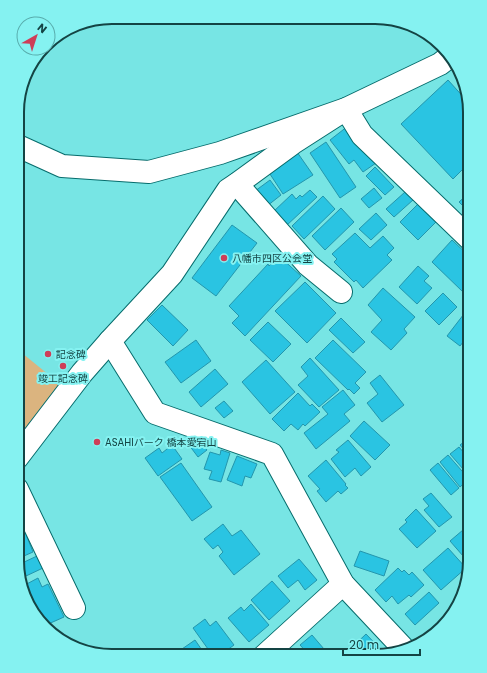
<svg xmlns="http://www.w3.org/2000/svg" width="487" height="673" font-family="Poppins,'Noto Sans JP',sans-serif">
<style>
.green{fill:#dbb47f}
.building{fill:#2ac4e2;stroke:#2396ad}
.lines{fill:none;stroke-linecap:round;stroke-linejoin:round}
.minor-casing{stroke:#066c6c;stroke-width:24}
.minor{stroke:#fff;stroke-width:22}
.poi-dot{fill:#ce3e58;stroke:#85f2f1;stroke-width:1.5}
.labels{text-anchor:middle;stroke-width:4;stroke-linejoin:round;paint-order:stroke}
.poi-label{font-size:10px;fill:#144444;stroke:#85f2f1;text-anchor:start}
.rim{fill:none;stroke:#144444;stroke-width:2}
</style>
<rect width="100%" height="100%" fill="#77e5e4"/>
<!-- green -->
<path class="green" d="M22 353 60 384 17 439V359Z"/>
<!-- building -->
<g class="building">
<path d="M448 80 467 101 470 112V162L453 179 401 124Z"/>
<path d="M348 126 376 163 363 172 354 160 349 164 330 140Z"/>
<path d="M326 142 356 187 340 198 310 153Z"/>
<path d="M297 152 313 175 283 194 268 171Z"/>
<path d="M375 167 394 187 385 195 366 176Z"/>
<path d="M270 180 281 195 267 206 255 191Z"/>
<path d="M374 188 382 198 369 208 361 199Z"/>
<path d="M310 190 317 197 286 226 273 212 292 194 296 199 300 195 302 197Z"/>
<path d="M405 192 413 200 394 217 386 209Z"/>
<path d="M470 192V213L459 202Z"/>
<path d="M323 196 335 209 304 239 292 226Z"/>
<path d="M419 203 437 221 418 240 400 222Z"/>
<path d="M341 208 354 222 325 250 312 236Z"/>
<path d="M376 213 387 225 371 240 359 229Z"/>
<path d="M232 225 257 243 216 296 192 278Z"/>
<path d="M355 233 370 248 383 236 394 248 387 255 392 260 363 288 356 280 354 282 334 262 337 259 332 254Z"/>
<path d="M452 240 470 257V285L463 292 432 262Z"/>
<path d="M279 256 301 276 245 336 232 323 239 316 229 306 268 264 269 266Z"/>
<path d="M418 266 429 276 424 281 432 288 417 304 399 287Z"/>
<path d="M305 282 336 313 307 343 275 311Z"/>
<path d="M383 288 415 317 404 329 407 333 391 350 371 332 382 320 368 305Z"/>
<path d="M443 293 457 307 439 325 425 311Z"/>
<path d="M162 305 188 330 173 346 147 320Z"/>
<path d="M467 310 470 312V333L460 346 447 336Z"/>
<path d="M341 318 365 342 353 353 329 330Z"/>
<path d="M268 322 291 344 273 362 250 340Z"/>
<path d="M196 340 211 361 181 383 165 362Z"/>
<path d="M333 340 366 372 355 383 360 388 354 394 349 389 348 390 315 358Z"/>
<path d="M310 358 339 390 319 407 298 385 308 376 301 367Z"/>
<path d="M266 360 295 392 270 414 242 382Z"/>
<path d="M215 369 228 384 201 407 189 392Z"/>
<path d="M380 375 404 405 382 422 367 403 378 394 370 383Z"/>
<path d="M343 390 355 405 344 414 350 421 316 449 304 433 328 414 322 407Z"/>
<path d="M298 393 310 406 312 404 320 412 305 426 303 424 298 430 291 424 284 431 272 419Z"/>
<path d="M224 401 233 411 224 418 215 408Z"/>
<path d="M364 421 390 445 375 460 350 436Z"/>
<path d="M469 438 470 439V457L460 445Z"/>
<path d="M198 439 207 450 198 457 189 445Z"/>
<path d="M348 440 371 467 361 476 355 468 345 477 331 459 339 452 336 450Z"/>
<path d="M172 445 182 459 158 476 145 458 159 448 162 453Z"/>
<path d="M459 447 470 460V477L450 454Z"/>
<path d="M221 450 230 453 221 482 209 479 212 471 204 469 210 452 220 455Z"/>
<path d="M448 455 469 479 460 487 440 462Z"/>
<path d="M237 456 257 464 251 478 245 476 242 486 227 480Z"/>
<path d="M326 460 346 484 345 485 348 488 341 494 338 491 326 502 317 491 320 489 308 476Z"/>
<path d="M181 463 212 507 192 521 160 477Z"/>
<path d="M438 463 459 488 451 495 430 470Z"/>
<path d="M431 493 452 517 439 527 424 510 429 506 423 499Z"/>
<path d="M416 509 436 531 417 548 399 529 407 522 405 520Z"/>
<path d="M17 512 33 552 17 559Z"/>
<path d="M223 524 232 536 241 530 260 554 234 575 219 556 223 552 218 545 213 549 204 539Z"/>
<path d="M470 524V564L450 541Z"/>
<path d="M448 548 466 568 441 590 423 570Z"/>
<path d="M360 551 389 561 384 576 354 566Z"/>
<path d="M37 556 43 568 26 576 20 564Z"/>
<path d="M299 559 317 580 305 590 298 580 288 588 278 576Z"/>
<path d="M398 568 402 572 404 570 409 575 412 572 424 585 411 597 409 595 398 604 392 596 386 602 375 590Z"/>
<path d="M38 578 42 587 48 584 64 617 46 625 39 611 36 613 27 603 23 586Z"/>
<path d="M272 581 290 601 269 620 251 600Z"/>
<path d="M429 592 439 603 415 625 405 614Z"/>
<path d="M251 604 269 625 249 642 228 618 241 607 244 611Z"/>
<path d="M205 619 210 626 216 621 234 645 219 656H213L193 628Z"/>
<path d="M366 634 385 654 375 656H343Z"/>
<path d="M312 635 330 656H310L300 645Z"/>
<path d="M195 640 206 656 187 655 182 649Z"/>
</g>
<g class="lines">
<defs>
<g id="minor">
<path d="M18 146 62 166 149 172 220 153 346 109 440 64 449 57"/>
<path d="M237 184 308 265 341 292"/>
<path d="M110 341 155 413 272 454 343 584 404 649"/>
<path d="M17 458 82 373 110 341 172 274 228 190 237 184 293 143 346 109 362 135 470 239"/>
<path d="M17 489 74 608"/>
<path d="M264 656 343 584"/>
</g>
</defs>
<!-- minor casing -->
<use href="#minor" class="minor-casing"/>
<!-- minor -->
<use href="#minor" class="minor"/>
</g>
<!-- markers -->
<g class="poi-dot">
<circle cx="224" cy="258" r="4"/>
<circle cx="48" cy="354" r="4"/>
<circle cx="63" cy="366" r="4"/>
<circle cx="97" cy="442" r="4"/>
</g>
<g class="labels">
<!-- poi labels -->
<g class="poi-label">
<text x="232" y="262">八幡市四区公会堂</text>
<text x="56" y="358">記念碑</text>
<text x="63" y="382" text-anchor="middle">竣工記念碑</text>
<text x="105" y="446">ASAHIパーク 橋本愛宕山</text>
</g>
</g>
<!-- crop -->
<path d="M0 0H487V673H0ZM112 24H375A88 88 0 0 1 463 112V561A88 88 0 0 1 375 649H112A88 88 0 0 1 24 561V112A88 88 0 0 1 112 24Z" fill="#85f2f1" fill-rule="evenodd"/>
<path class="rim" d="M112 24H375A88 88 0 0 1 463 112V561A88 88 0 0 1 375 649H112A88 88 0 0 1 24 561V112A88 88 0 0 1 112 24Z"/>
<!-- north arrow -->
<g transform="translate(36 36) rotate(39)"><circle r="19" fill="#85f2f1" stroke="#58acac"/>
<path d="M0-3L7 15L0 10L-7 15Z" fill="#ce3e58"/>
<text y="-6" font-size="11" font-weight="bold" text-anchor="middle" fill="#144444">N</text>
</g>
<!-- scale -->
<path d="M343 649v6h77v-6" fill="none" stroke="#144444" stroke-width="2"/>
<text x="349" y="649" font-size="12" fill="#144444" stroke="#85f2f1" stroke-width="3" paint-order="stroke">20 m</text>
</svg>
